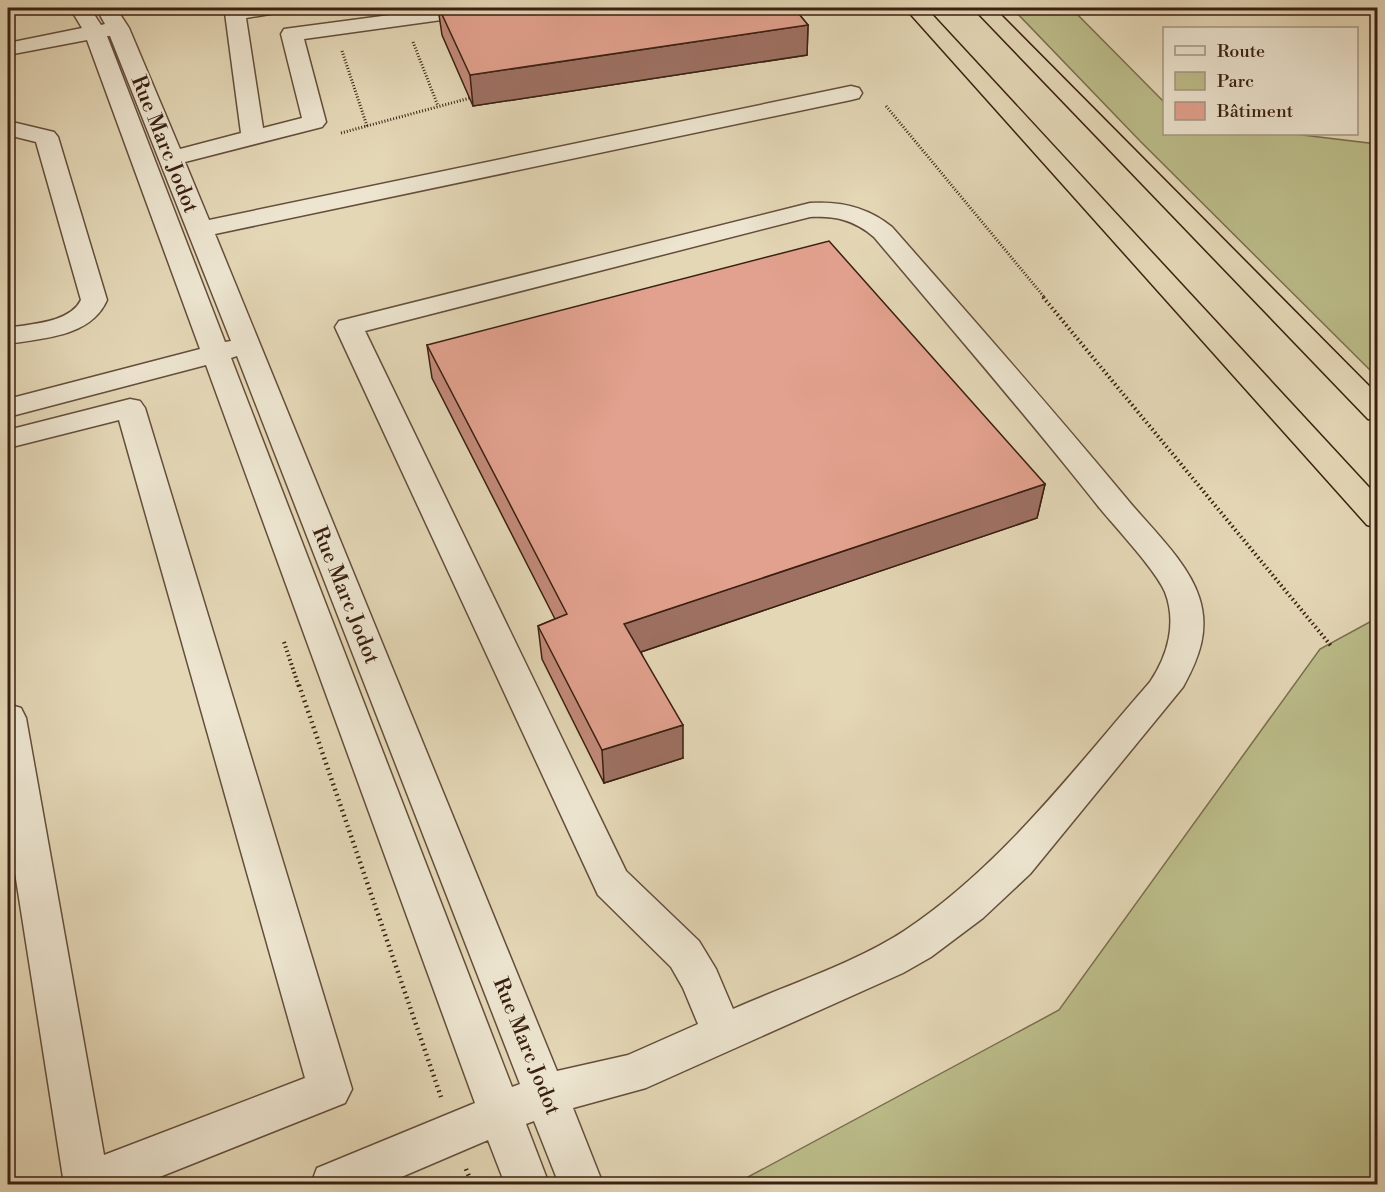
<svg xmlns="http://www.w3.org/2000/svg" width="1385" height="1192" font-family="'Libre Bodoni',serif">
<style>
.green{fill:#bbbc89;stroke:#7a6e4e;stroke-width:1.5}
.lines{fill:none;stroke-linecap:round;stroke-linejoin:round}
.minor-casing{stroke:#644e3b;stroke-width:3}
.highway-casing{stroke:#3a2012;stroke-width:3}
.path-far2{stroke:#3a2012;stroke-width:3;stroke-dasharray:1 2;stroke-linecap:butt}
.path-far1{stroke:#3a2012;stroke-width:4;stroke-dasharray:1.5 3;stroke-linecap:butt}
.path{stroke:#3a2012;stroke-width:4.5;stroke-dasharray:1.5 4;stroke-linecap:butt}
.minor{fill:#ede5d0;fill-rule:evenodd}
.highway{fill:#e4d7b6;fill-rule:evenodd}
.wall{fill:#c28a7a;stroke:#3a2012;stroke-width:1.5}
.shaded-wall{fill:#9e7163;stroke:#3a2012;stroke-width:1.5}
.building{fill:#e2a18e;stroke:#3a2012;stroke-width:1.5}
.labels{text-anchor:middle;stroke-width:4.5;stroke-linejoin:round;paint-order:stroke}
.street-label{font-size:21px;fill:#3a2012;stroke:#ede5d0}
</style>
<rect width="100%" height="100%" fill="#e4d7b6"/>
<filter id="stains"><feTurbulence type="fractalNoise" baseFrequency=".00333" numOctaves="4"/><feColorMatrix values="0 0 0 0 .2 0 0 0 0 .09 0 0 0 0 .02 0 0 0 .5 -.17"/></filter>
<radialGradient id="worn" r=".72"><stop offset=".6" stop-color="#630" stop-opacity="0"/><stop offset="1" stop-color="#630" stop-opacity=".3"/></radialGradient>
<!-- green -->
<g class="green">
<path d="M1012 8H1071L1164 102V134H1294L1377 144V377L1140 141Z"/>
<path d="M1377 618V1184H735L1059 1010 1320 649Z"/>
</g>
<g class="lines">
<defs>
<g id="minor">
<path d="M8 8H24L21 12 8 15Z"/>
<path d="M70 8H90L101 25 105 24 96 8H116L129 28 180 149 241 133 225 13 228 9 285 8 282 12 246 18 263 128 302 118 281 34 284 29 443 8H464L466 12 463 16 456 18 304 39 326 122 322 127 185 162 209 220 851 86 859 88 862 93 859 98 851 100 215 234 557 1071 628 1055 698 1024 683 988 671 967 598 895 335 327 339 321 810 203C840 201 868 207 892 227 971 317 1050 406 1127 499 1150 527 1188 562 1199 597 1210 630 1199 658 1183 687L1030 874 983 918 931 957 903 973 646 1088 573 1108 603 1184H559L534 1121 526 1124 549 1184H505L488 1140 385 1184H311L317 1168 475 1103 206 365 8 417V399L200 349 87 40 8 55V43L82 28ZM107 36H110L231 341 225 342ZM810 217C836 216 854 220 874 237 949 326 1026 415 1098 506 1115 527 1155 569 1165 592 1177 623 1168 655 1150 682 1073 770 1002 866 904 931 855 963 787 985 733 1009L716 969 699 941 626 871 365 331ZM237 356 520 1084 512 1087 231 358Z"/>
<path d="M8 121 54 132 58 137 107 300C91 337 43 338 8 344V328C29 324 70 323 81 300L36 142 8 135Z"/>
<path d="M130 399 140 401 145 408 352 1089 345 1103 142 1184H64L8 828V704L21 708 26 718 104 1155 305 1078 119 420 8 448V430Z"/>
</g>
<g id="highway">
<path d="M905 8H926L1378 497V528L1367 525Z"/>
<path d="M973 8H994L1378 395V421L1368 419Z"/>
</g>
</defs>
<!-- minor casing -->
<use href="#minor" class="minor-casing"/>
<!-- highway casing -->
<use href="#highway" class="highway-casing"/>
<!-- path-far2 -->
<g class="path-far2">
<path d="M413 42 438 106"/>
<path d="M342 51 367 126"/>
<path d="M886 106 1045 298"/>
<path d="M341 133 470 98"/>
</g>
<!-- path-far1 -->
<g class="path-far1">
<path d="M1043 297 1332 647"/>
<path d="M284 642 299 687"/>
</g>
<!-- path -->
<g class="path">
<path d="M299 685 441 1097"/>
<path d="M466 1169 472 1184"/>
</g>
<!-- minor -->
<use href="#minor" class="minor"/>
<!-- highway -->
<use href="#highway" class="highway"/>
</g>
<!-- wall -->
<g class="wall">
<path d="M438 8H794L808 25 807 55 473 106 442 35Z"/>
<path d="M427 345 1045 484 1037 518 641 652 683 758 604 783 542 659 538 626 555 619 432 378Z"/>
</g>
<!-- shaded-wall -->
<g class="shaded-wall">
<path d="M808 25 807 55 473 106 470 75Z"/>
<path d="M1045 484 1037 518 626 657 624 624Z"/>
<path d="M683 725V758L604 783 602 750Z"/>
</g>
<!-- building -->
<g class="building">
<path d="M439 8H794L808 25 470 75Z"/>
<path d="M829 241 1045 484 624 624 683 725 602 750 538 626 567 614 427 345Z"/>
</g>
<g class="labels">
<!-- street labels -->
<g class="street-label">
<text transform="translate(165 144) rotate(68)" y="7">Rue Marc Jodot</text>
<text transform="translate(346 595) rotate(68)" y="7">Rue Marc Jodot</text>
<text transform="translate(527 1046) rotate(68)" y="7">Rue Marc Jodot</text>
</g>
</g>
<!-- margin -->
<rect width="1385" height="1192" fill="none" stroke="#e4d7b6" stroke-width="30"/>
<rect x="9" y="9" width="1367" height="1174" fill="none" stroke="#3a2012" stroke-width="3"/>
<rect x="15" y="15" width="1355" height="1162" fill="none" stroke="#3a2012" stroke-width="1.5"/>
<!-- legend -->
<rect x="1163" y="27" width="195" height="108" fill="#ede5d0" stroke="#a59684" stroke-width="1.5"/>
<rect x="1175" y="46" width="30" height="9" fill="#ede5d0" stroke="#a59684" stroke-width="1.5"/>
<text x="1217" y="57" font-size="18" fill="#3a2012">Route</text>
<rect x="1175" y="72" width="30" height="18" fill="#bbbc89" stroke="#a59684" stroke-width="1.5"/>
<text x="1217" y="87" font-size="18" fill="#3a2012">Parc</text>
<rect x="1175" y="102" width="30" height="18" fill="#e2a18e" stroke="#a59684" stroke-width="1.5"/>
<text x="1217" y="117" font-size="18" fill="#3a2012">Bâtiment</text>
<rect width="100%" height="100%" filter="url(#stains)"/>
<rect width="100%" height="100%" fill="url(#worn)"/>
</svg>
